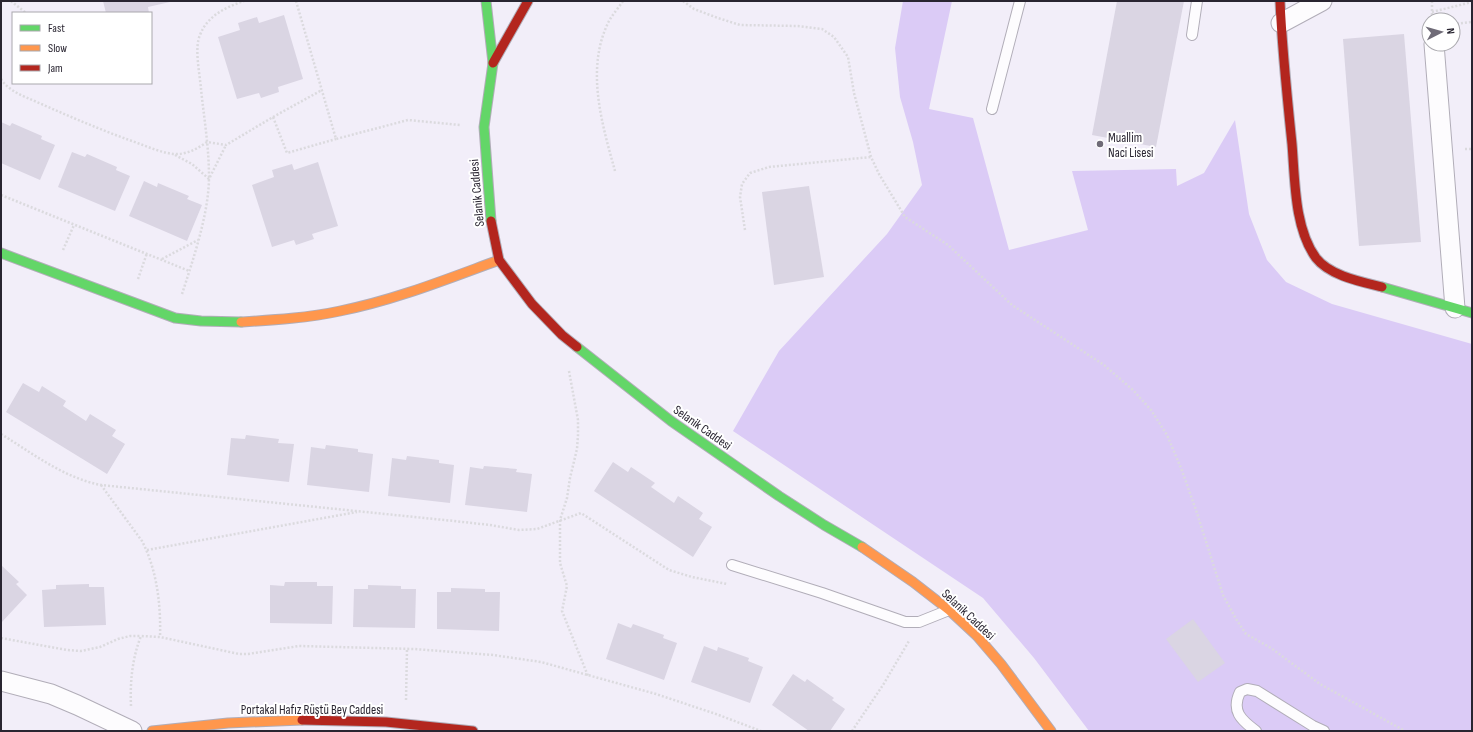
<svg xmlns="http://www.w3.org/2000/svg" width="1473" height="732" font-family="'Sofia Sans Condensed',sans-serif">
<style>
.forest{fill:#dbcbf6}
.building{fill:#dad5e3}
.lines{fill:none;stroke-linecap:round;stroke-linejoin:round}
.lane-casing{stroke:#b1adb8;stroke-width:12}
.street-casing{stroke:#b1adb8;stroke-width:21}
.fast-casing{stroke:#b1adb8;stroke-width:11}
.slow-casing{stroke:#b1adb8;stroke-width:11}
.jam-casing{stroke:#b1adb8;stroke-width:11}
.path{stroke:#dbdade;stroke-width:2.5;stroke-dasharray:2 2;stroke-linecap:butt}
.lane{stroke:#fdfcfe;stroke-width:10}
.street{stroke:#fdfcfe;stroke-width:19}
.fast{stroke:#63d668;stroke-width:9}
.slow{stroke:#ff974d;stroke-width:9}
.jam{stroke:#b3261e;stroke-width:9}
.poi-dot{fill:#6f6b77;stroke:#fff;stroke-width:1.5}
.labels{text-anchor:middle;stroke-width:4;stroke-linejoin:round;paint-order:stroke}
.poi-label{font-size:13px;fill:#292531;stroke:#fff;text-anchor:start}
.street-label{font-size:13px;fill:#292531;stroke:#fff}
</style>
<rect width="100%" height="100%" fill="#f2eef9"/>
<!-- forest -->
<path class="forest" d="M903 1H952L929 109 973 118 1009 250 1088 230 1072 171 1176 169 1177 186 1204 173 1235 120 1249 214 1267 260 1286 282 1332 304 1472 344V731H1089L1034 658 983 598 733 431 779 351 887 234 922 185 913 142 900 97 895 48Z"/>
<!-- building -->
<g class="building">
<path d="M103 1H170V2L148 7 149 13H106Z"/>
<path d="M1117 1H1184L1156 147 1092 135Z"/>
<path d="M284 15 303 79 278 87 279 92 261 98 259 93 237 99 218 37 240 30 238 23 257 17 259 23Z"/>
<path d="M1404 34 1421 242 1359 246 1343 39Z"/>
<path d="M1 122 10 126 12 123 42 136 41 139 55 145 40 180 1 163Z"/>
<path d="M72 152 85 157 87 154 117 167 116 170 130 176 115 211 58 187Z"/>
<path d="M318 162 338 226 312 234 314 239 296 245 294 240 272 247 252 185 274 177 272 170 292 164 294 170Z"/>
<path d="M144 181 157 187 158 183 189 196 187 199 202 205 187 241 129 216Z"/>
<path d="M809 186 824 277 774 285 762 192Z"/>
<path d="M23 383 39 392 42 386 66 401 63 406 86 421 90 414 116 430 112 436 125 444 107 474 6 412Z"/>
<path d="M246 435 279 439 278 443 294 444 289 482 227 475 231 438 245 439Z"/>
<path d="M326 445 358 449V452L373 454 369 492 307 485 311 447 325 449Z"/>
<path d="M407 456 439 460V463L454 465 450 503 388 496 392 458 406 460Z"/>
<path d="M613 462 628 472 631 467 655 483 651 487 674 503 678 496 703 513 699 519 712 527 693 557 594 491Z"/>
<path d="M484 466 517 469 516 472 532 474 527 512 465 505 470 467 483 469Z"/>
<path d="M1 565 19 582 16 584 27 595 1 623Z"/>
<path d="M285 582H317V586H333L332 624 270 623V585L284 586Z"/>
<path d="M89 584V587H104L106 625 44 627 42 590 56 589V585Z"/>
<path d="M368 585 401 586V589H416L415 628 353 627 354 589H368Z"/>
<path d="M451 588 485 589V592H500L499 631 437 629V592H451Z"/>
<path d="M1193 619 1225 663 1198 682 1166 639Z"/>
<path d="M618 623 631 628 633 624 664 635 663 638 677 643 664 680 606 659Z"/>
<path d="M704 646 717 651 718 647 749 658 748 661 763 667 750 703 691 682Z"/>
<path d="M793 674 805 682 807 679 834 698 832 700 845 709 830 731H809L772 705Z"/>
</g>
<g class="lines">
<defs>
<g id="lane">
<path d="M1192 35 1197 1"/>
<path d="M992 109 1020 1"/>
<path d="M732 565 822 593 905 622H919L949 610"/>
<path d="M1256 731C1241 720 1231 711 1240 692L1247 689 1257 691 1313 726 1324 731"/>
</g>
<g id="street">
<path d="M1281 23 1322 1"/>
<path d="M1434 44 1455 308"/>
<path d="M1 681 51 694 77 705 132 731"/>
</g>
<g id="fast">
<path d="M486 1 493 63 484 127 491 221"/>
<path d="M1 253 175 318 201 321 241 322"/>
<path d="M1382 287 1472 313"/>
<path d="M577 347 671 421 779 496 824 525 862 547"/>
</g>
<g id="slow">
<path d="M241 322C274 320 308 318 340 311 395 300 447 279 499 260"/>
<path d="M862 547 913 582 949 610 977 636 1001 664 1051 731"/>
<path d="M152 731 228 723 302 720"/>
</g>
<g id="jam">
<path d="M1280 1C1282 49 1287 96 1292 144 1295 179 1294 228 1316 258 1330 276 1362 282 1382 287"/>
<path d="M493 63 528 1"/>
<path d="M491 221 499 260 532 304 562 335 577 347"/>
<path d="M302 720 386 722 473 731"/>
</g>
</defs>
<!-- lane casing -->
<use href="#lane" class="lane-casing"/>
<!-- street casing -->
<use href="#street" class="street-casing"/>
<!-- fast casing -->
<use href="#fast" class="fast-casing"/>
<!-- slow casing -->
<use href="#slow" class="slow-casing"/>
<!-- jam casing -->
<use href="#jam" class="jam-casing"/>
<!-- path -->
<g class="path">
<path d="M11 1 26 13"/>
<path d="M296 1 336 139 408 120 460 125"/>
<path d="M683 1 694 9 718 18 740 25 798 26 822 29 834 37 848 57 854 93 871 157 879 174 905 217 948 245 1012 305 1104 365 1133 390 1151 410 1167 435 1181 468 1196 510 1223 595 1236 619 1246 634 1271 648 1320 684 1405 731"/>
<path d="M1432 1V20"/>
<path d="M1432 12 1472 2"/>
<path d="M1453 24 1472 22"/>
<path d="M1 79C7 89 20 95 30 99 64 114 98 129 132 141 146 146 159 152 173 154 186 155 197 149 207 142L226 145 273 117 287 153 336 139"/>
<path d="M273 117 322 90"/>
<path d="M1465 149H1472"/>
<path d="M175 155 192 164 209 179 226 145"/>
<path d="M615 171C602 124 585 68 609 21 613 14 619 7 623 1"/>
<path d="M1 195 189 271"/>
<path d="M745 230 740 197 742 184 750 173 769 167 871 157"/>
<path d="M63 250 74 225"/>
<path d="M162 259 198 240"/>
<path d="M138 279 147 253"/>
<path d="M182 294C193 260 209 213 209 177 209 147 204 118 201 89 200 75 194 48 200 35 207 16 226 7 244 1"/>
<path d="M569 371 578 420V435L577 449 570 478 567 498 560 520V563L567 586 562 611 588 676"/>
<path d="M1 434C32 453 64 478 101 485L454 521 490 525 519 530 537 529 581 513 669 570 692 577 727 584"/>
<path d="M101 485 142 541C157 570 161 605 160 637"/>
<path d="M147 550 357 512"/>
<path d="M1 638 67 650 81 651 100 647 118 639 130 636H141"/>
<path d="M406 700 407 649"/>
<path d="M131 706C130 682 132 659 141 636L160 637 239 654H248L299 646 414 649 493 655 541 662 656 694 716 714 761 731"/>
<path d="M852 731 883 685 909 641"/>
</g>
<!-- lane -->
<use href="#lane" class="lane"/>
<!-- street -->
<use href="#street" class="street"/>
<!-- fast -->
<use href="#fast" class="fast"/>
<!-- slow -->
<use href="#slow" class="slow"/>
<!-- jam -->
<use href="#jam" class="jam"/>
</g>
<!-- markers -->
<circle class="poi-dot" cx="1100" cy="144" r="4"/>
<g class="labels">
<!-- poi labels -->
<g class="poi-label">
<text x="1108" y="142">Muallim<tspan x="1108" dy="15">Naci Lisesi</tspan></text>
</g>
<!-- street labels -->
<g class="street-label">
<text transform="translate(476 193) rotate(-95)" y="5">Selanik Caddesi</text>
<text transform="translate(703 427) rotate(35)" y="5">Selanik Caddesi</text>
<text transform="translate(969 614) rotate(43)" y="5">Selanik Caddesi</text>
<text x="312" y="714">Portakal Hafız Rüştü Bey Caddesi</text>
</g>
</g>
<!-- border -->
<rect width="1473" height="732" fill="none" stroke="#292531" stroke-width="4"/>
<!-- legend -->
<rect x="12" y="12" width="140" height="72" fill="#ffffff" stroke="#a9a8ad"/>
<rect x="20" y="25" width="20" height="6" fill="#63d668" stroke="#a9a8ad"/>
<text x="48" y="32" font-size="12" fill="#292531">Fast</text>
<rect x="20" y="45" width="20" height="6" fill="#ff974d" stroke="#a9a8ad"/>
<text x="48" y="52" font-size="12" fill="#292531">Slow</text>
<rect x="20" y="65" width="20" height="6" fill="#b3261e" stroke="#a9a8ad"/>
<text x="48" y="72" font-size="12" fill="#292531">Jam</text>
<!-- north arrow -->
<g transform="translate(1441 32) rotate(84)"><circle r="19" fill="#ffffff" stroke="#a9a8ad"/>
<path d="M0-3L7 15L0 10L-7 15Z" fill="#6f6b77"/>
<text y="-6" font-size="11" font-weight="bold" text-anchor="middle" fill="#292531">N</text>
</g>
</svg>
